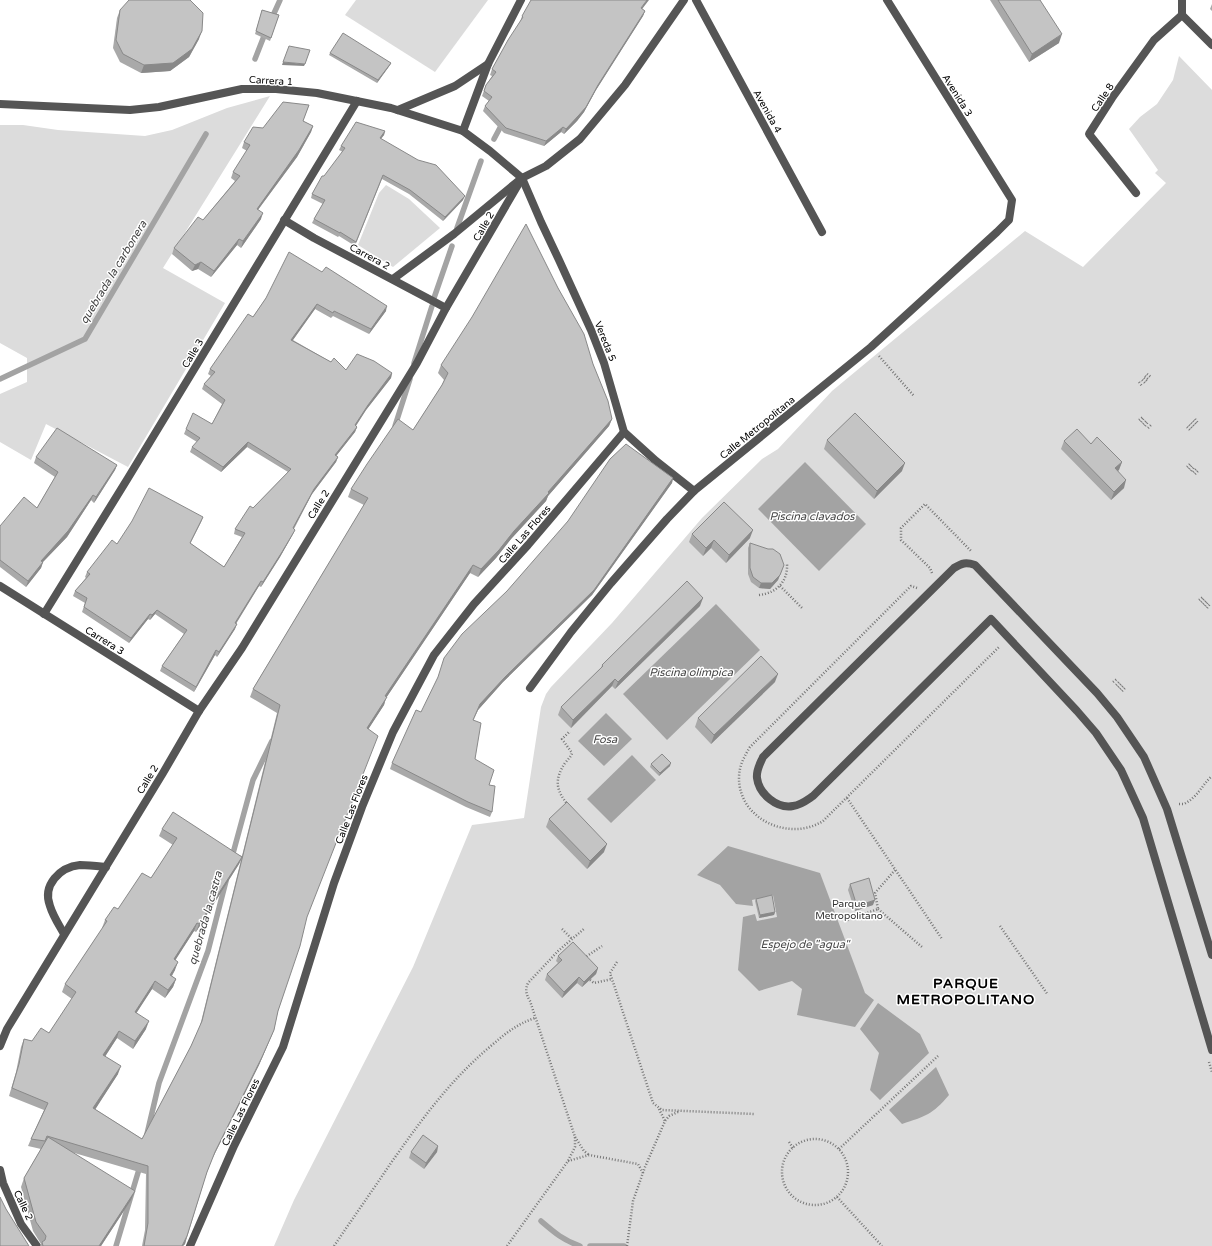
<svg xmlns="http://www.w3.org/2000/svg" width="1212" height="1246" font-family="'Varela Round',sans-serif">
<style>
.green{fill:#dcdcdc}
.water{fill:#a3a3a3}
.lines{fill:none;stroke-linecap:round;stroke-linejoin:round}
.stream{stroke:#a3a3a3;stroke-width:5.5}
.path{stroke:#777;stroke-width:2.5;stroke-dasharray:1 2;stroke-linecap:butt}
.service{stroke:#555;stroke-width:8}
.minor{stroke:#555;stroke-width:8}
.wall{fill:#a9a9a9;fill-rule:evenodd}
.shaded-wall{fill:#898989}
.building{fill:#c4c4c4;stroke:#898989}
.labels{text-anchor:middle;stroke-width:3;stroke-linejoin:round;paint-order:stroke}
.street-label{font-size:10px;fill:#000;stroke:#fff}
.park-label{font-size:10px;fill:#333;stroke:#fff}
.water-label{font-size:11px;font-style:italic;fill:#444;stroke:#fff}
.district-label{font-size:14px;font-weight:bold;letter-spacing:1px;fill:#000;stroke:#fff}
</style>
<rect width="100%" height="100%" fill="#fff"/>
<!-- green -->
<g class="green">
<path d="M356 0H488L435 72 345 15Z"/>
<path d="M1179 56 1212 90V1246H274L294 1200 413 967 472 825 524 818 541 707 546 694 551 687 612 623 702 518 762 459 778 449 832 391 1025 231 1083 267 1166 183 1155 173 1158 170 1129 129 1140 117 1157 104 1173 80Z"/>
<path d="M270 96 163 268 225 303 128 467 46 424 31 460 0 442V394L27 382V358L0 343V125H23L58 130 145 136 172 130 227 108Z"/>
<path d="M386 185 409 199 440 228 393 267 358 245 379 193Z"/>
</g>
<!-- water -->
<g class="water">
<path d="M805 462 866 524 819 571 758 509Z"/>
<path d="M716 604 760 650 667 740 623 694Z"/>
<path d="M606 713 632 739 604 766 578 741Z"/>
<path d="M632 755 656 780 611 823 587 799Z"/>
<path d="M728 846 820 873 865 993 874 1000 855 1027 797 1015 802 989 792 981 759 991 738 970 743 917 755 914 757 921 777 917 773 895 752 900 753 906 736 904 720 885 697 875Z"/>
<path d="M878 1003 920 1034 929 1053 880 1100 870 1090 879 1053 860 1029Z"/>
<path d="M936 1067 949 1095C932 1115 926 1116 902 1124L889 1110Z"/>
</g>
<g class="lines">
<!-- stream -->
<g class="stream">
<path d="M271 20 280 0"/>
<path d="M255 59 266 31"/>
<path d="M494 139 502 124"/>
<path d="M457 228 481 161"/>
<path d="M434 298 452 246"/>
<path d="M414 363 432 306"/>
<path d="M0 379 85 339 206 134"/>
<path d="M395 426 410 379"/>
<path d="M232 857 253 780 272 741"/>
<path d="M147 1134 159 1083 208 951 226 881"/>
<path d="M541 1221C555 1233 563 1240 580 1246"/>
<path d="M116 1246 140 1166"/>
<path d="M590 1246H624"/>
</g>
<!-- path -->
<g class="path">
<path d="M879 356 914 396"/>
<path d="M1147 374 1151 377"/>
<path d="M1145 376 1148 379"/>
<path d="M1144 378 1147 381"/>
<path d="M1142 380 1145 383"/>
<path d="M1139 382 1142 386"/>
<path d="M1195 419 1198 423"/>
<path d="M1139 420 1143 417"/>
<path d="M1193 421 1196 424"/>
<path d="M1141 422 1144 418"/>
<path d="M1191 423 1194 426"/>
<path d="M1143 424 1146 421"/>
<path d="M1189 425 1192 428"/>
<path d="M1145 426 1148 422"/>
<path d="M1187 427 1190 430"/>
<path d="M1148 428 1151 425"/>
<path d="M1187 467 1191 463"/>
<path d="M1189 469 1192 465"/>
<path d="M1191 471 1194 467"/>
<path d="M1193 472 1196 469"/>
<path d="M1195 474 1198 471"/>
<path d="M932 573 930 568 901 540V528L925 504 971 551"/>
<path d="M780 586 803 609"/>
<path d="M917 588 911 586 750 747C744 757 739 766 739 778 739 820 790 842 823 821L1000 646"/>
<path d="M759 595C777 593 788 581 787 564"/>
<path d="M1199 600 1203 597"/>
<path d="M1201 602 1204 599"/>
<path d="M1203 604 1206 601"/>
<path d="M1205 606 1208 602"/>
<path d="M1207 608 1210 604"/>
<path d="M1113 682 1117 679"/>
<path d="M1116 685 1119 682"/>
<path d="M1118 687 1121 684"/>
<path d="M1120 689 1123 686"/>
<path d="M1122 691 1125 688"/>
<path d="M847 798 942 939"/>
<path d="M1179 804H1184C1199 796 1201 786 1212 776"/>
<path d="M568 805C556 790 554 780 565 763 568 759 571 757 572 753L562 739 569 732 570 733"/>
<path d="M878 909 922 947"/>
<path d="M845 921 878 909 875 893 895 870"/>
<path d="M1000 926 1048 995"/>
<path d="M562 929 572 939"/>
<path d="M584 958 602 946"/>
<path d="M617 962 610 973 612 979 653 1103 662 1110 755 1114"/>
<path d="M590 980 594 983 612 979"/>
<path d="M1209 1062 1212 1072"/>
<path d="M659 1109 665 1121"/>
<path d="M575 1137 584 1151 589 1155"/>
<circle cx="815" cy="1172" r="33"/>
<path d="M789 1142 793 1148"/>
<path d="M839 1149 938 1056"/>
<path d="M568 1161 589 1155 638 1164 643 1173"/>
<path d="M837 1197 882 1246"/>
<path d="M334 1246C353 1218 372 1191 391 1163 422 1119 450 1080 492 1045 506 1033 517 1024 535 1018"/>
<path d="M507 1246 568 1161 575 1147V1137L530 1001C526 994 525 990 528 983L558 951 585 928"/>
<path d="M627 1246 633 1201 645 1167 665 1121 669 1116 680 1111"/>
</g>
<!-- service -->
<g class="service">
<path d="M64 934C59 925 53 916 50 906 42 885 60 867 80 865 89 865 97 866 106 867"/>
<path d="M1212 955 1167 809 1144 757 1117 717 1097 693 975 565C966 562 962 563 954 568L763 757C760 764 756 770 757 778 759 794 777 809 793 806 801 805 807 800 813 796L991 619 1077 711 1096 733 1121 770 1143 818 1212 1050"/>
</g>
<!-- minor -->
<g class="minor">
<path d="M696 0 822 232"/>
<path d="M1182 0V15L1212 45"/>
<path d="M0 104 130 110 159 107 242 89H276L317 93 391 108 463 131 490 151 522 178 541 222 559 260 591 330 604 363 624 432 656 461 694 491"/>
<path d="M398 110 455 86 488 64"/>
<path d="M463 131 488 64 521 0"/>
<path d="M1136 193 1089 134 1112 98 1154 40 1182 15"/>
<path d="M284 220 314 238 446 308"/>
<path d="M393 279 454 234 522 178 546 166 580 139 625 85 684 0"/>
<path d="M0 586 199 711"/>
<path d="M44 614 128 478 357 101"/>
<path d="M530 688 571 632 611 583 667 519 694 491 871 347 997 232 1009 220 1012 200 887 0"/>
<path d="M0 1046 7 1029 163 773 199 711 242 648 417 363 446 308 522 178"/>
<path d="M0 1170 3 1183 21 1224 37 1246"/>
<path d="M190 1246 234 1146 283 1047 334 883 362 807 393 732 434 655 474 604 528 545 624 432"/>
</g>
</g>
<!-- wall -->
<g class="wall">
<path d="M990 0H1040L1059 43 1029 62Z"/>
<path d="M1212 4V11L1210 9Z"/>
<path d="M642 9 645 11 643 16 596 90 584 112 577 121 564 134 561 132 544 146 504 133 483 111 485 106 489 101 482 96 486 85 492 76 490 75 492 69 520 22 522 16Z"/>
<path d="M120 10 199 39 189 57 170 71 141 73 120 62 113 48 117 18Z"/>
<path d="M262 10 279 15 270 41 255 34Z"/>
<path d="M330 53 391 63 390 65 377 83 329 55Z"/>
<path d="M309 105 303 121 313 126 311 132 297 157 258 210 261 219 241 248 237 245 211 277 198 269 192 271 172 254 174 248 203 220 235 181 231 178 233 172 247 151 242 148 244 142 263 128Z"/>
<path d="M385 131 384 135 381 139 463 200 443 221 409 194 382 179 355 246 339 236 338 237 312 223 314 219 323 204 311 198 312 194 343 152 339 150 341 146Z"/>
<path d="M266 298 386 311 369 334 333 316 331 318 315 309 293 340 331 362 346 370 392 373 391 378 366 410 356 426 357 427 355 432 336 456 338 457 336 462 312 494 294 529 293 534 280 557 261 587 259 586 236 624 235 629 217 657 215 655 194 692 160 671 162 666 184 634 155 614 150 620 148 619 129 643 82 612 85 603 73 596 75 591 86 578 85 577 87 572 117 544 203 517 201 522 190 543 224 567 242 537 234 534 235 529 253 508 288 472 247 447 221 472 190 452 192 447 197 442 184 434 186 429 212 424 222 404 202 389 204 384 211 376 208 374 210 369 253 317Z"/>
<path d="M593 364 612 419 609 426 548 496 546 501 511 539 496 558 478 577 470 573 386 698 384 705 368 729 306 919 278 1011 274 1030 259 1065 212 1159 206 1175 185 1244 183 1246H142L145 1230 146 1174 71 1152 131 1200 101 1246H40L41 1244 33 1231 21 1187 24 1178 41 1149 28 1146 31 1139 44 1110 9 1096 16 1072 21 1047 24 1039 32 1041 49 1033 72 999 62 992 65 984 103 928H102L105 920 118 909 151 878 173 845 159 836 162 829 242 856 277 713 250 697 253 689 364 505 348 497 351 489 413 430 442 385 444 380 438 373 441 365ZM241 860 200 1026 191 1046 142 1139 95 1109 118 1074 105 1056 117 1038 133 1049 146 1029 136 1013 152 989 165 998 173 987 176 979 172 976 175 970V960L194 931 196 932 239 864Z"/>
<path d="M827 440 902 471 874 499 824 449Z"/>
<path d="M1064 441 1091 444 1122 462 1118 471 1124 488 1111 500 1061 449Z"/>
<path d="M36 457 117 465 115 470 94 503 91 500 67 537 43 562 41 568 26 587 0 567V526L37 508 55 477 34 463Z"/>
<path d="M673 478 672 483 592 595 503 682 478 710 473 720 475 759 489 785 492 812 490 817 466 807 390 769 392 763 421 712Z"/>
<path d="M692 534 750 538 726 563 711 548 703 556 689 542Z"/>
<path d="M750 543 784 565 778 580 770 589 759 588 751 582 748 574V548Z"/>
<path d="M700 606 615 689 612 686 571 728 558 715 561 707 601 668 602 665Z"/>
<path d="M775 682 711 744 695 727 698 718Z"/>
<path d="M651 764 670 766 659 776 650 767Z"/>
<path d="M549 819 604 852 587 869 546 827Z"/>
<path d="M850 884 873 905 855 911 848 890Z"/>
<path d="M756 899 775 912 774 915 759 918 755 901Z"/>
<path d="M558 956 598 968 596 974 582 987 577 983 562 998 545 980 547 974 558 963 556 961Z"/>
<path d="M438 1146 437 1152 424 1169 409 1158 411 1152Z"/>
</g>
<!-- shaded-wall -->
<g class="shaded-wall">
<path d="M647 0H649L639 13 641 8Z"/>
<path d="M645 11 643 16 596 90 584 112 577 121 564 134 566 129 598 85Z"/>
<path d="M202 31 199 39 189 57 170 71 141 73 144 65Z"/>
<path d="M1062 34 1059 43 1029 62 1032 54Z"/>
<path d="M283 62 305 64 304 66 282 65Z"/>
<path d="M391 63 390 65 377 83 378 80Z"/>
<path d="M313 126 311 132 297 157 254 215 257 209Z"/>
<path d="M563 127 561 132 544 146 546 141Z"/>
<path d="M385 131 384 135 378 142 380 138Z"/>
<path d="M465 196 463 200 443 221 445 217Z"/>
<path d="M263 213 261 219 241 248 243 241Z"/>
<path d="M239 239 237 245 211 277 214 271Z"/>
<path d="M201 262 198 269 192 271 195 265Z"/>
<path d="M317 304 315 309 290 344 291 340Z"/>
<path d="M387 306 386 311 369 334 371 329Z"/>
<path d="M392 373 391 378 366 410 353 430 355 425 368 405Z"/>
<path d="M612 419 609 426 548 496 546 501 511 539 496 558 478 577 481 569 514 531 548 492Z"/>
<path d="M357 427 355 432 333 460 335 455Z"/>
<path d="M248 442 247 447 221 472 223 467Z"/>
<path d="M338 457 336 462 312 494 291 533 293 528 314 489Z"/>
<path d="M1122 462 1119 470 1112 477 1115 468Z"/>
<path d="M905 463 902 471 874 499 877 491Z"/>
<path d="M117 465 115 470 94 503 96 497Z"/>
<path d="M673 478 672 483 592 595 503 682 478 710 471 726 480 704Z"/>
<path d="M1126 480 1124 488 1111 500 1114 492Z"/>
<path d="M93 495 91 500 67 537 39 566 41 561Z"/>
<path d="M203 517 201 522 188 548 190 543Z"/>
<path d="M295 530 293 534 280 557 261 587 263 582Z"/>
<path d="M753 530 750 538 726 563 729 555Z"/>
<path d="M714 540 711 548 703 556 706 548Z"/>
<path d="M43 562 41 568 26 587 28 581Z"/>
<path d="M473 565 470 573 386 698 384 705 364 736 367 728 385 696Z"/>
<path d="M780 575 778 580 770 589 759 588 761 583Z"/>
<path d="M261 581 259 586 233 628 235 623Z"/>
<path d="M703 598 700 606 615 689 618 682Z"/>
<path d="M157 610 155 614 150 620 152 615Z"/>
<path d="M150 614 148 619 129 643 131 638Z"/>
<path d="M237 624 235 629 217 657 219 652Z"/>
<path d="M216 650 215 655 194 692 196 687Z"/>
<path d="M778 674 775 682 711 744 714 735Z"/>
<path d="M615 679 612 686 571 728 573 720Z"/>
<path d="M671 763 670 766 659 776 660 773Z"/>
<path d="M607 844 604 852 587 869 590 861Z"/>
<path d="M242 857 239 864 196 932 199 924Z"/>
<path d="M875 900 873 905 855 911 857 906Z"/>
<path d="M775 912 774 915 759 918 760 915Z"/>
<path d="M197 923 194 931 171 967 174 959Z"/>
<path d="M178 962 175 970 167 983 170 975Z"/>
<path d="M598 968 596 974 582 987 584 982Z"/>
<path d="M579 977 577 983 562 998 564 992Z"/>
<path d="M176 979 173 987 165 998 168 990Z"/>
<path d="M155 981 152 989 132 1020 135 1012Z"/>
<path d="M149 1021 146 1029 133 1049 135 1041Z"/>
<path d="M274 1030 259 1065 212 1159 215 1152Z"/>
<path d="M119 1031 117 1038 101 1063 103 1055Z"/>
<path d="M121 1066 118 1074 91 1116 93 1108Z"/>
<path d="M438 1146 437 1152 424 1169 426 1163Z"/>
<path d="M135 1191 131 1200 101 1246H99Z"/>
<path d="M187 1236 185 1244 183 1246H182Z"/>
</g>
<!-- building -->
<g class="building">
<path d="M129 0H190L203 13 202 31 192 49 173 63 144 65 123 54 116 40 120 10Z"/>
<path d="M531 0H647L641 8 645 11 598 85 586 107 579 115 566 129 563 127 546 141 506 128 485 106 492 97 484 91 486 85 496 72 492 69 508 40 523 17 522 16Z"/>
<path d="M998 0H1040L1062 34 1032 54Z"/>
<path d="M262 10 279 15 271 38 256 31Z"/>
<path d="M343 33 391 63 378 80 330 53Z"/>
<path d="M289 46 310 50 305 64 283 62Z"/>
<path d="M283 102 309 105 303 121 313 126 299 150 257 209 263 213 243 241 239 239 214 271 201 262 195 265 174 248 198 217 203 220 240 176 233 172 250 145 244 142 253 127 263 128Z"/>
<path d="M356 122 385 131 380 138 418 160 436 165 465 196 445 217 410 190 383 175 356 242 340 232V233L314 219 325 200 312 194 322 176H324L345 148 341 146Z"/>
<path d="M526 224 558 288 584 334 593 364 608 401 612 419 548 492 549 493 514 531 499 550 481 569 473 565 385 696 387 697 367 728 378 736 307 917 300 946 278 1011 274 1030 262 1057 215 1152 207 1172 187 1236 182 1246H144L148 1223V1166L47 1136 45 1141 31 1139 48 1103 12 1088 19 1064 24 1039 32 1041 41 1028 49 1033 76 992 65 984 107 921 105 920 114 907 118 909 142 873 151 878 177 838 162 829 173 812 242 857 199 924 197 923 174 959 178 962 170 975 176 979 168 990 155 981 135 1012 149 1021 135 1041 119 1031 103 1055 121 1066 93 1108 142 1139 191 1046 202 1021 280 705 253 689 368 498 351 489 367 464 398 419 413 430 442 385 448 373 441 365 472 317Z"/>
<path d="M289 252 322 272 326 267 387 306 371 329 334 311 333 313 317 304 291 340 331 362 334 358 346 370 357 354 374 361 392 373 368 405 355 425 357 427 335 455 338 457 314 489 293 528 295 530 282 552 263 582 261 581 235 623 237 624 219 652 216 650 196 687 162 666 187 630 157 610 152 615 150 614 131 638 84 607 87 598 75 591 90 574 87 572 112 540 117 544 132 521 149 488 203 517 190 543 224 567 245 533 235 529 250 506 253 508 291 469 248 442 223 467 192 447 200 438 186 429 193 413 212 424 225 400 204 384 215 372 210 369 248 314 253 317 266 298Z"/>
<path d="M855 413 905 463 877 491 827 440Z"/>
<path d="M57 428 117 465 96 497 93 495 68 531 41 561 43 562 28 581 0 560V526L24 497 37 508 58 472 36 457Z"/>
<path d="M1077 429 1091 444 1097 437 1122 462 1115 468 1126 480 1114 492 1064 441Z"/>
<path d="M626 444 673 478 594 590 505 677 480 704 473 720 481 723 475 759 494 770 489 785 495 786 492 812 468 802 392 763 416 710 421 712 438 677 444 658 462 634 507 591 568 521 610 459Z"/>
<path d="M724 502 753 530 729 555 714 540 706 548 692 534Z"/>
<path d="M750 543 768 549H773L780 554 784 565 780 575 772 583H761L753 577 750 568Z"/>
<path d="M687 581 703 598 618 682 615 679 573 720 561 707 603 666 602 665Z"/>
<path d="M761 656 778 674 714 735 698 718Z"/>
<path d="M662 754 671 763 660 773 651 764Z"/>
<path d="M567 802 607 844 590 861 549 819Z"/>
<path d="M869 878 875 900 857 906 850 884Z"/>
<path d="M772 895 775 912 760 915 756 899Z"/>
<path d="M573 942 598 968 584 982 579 977 564 992 547 974 562 960 558 956Z"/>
<path d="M423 1135 438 1146 426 1163 411 1152Z"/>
<path d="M48 1137 135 1191 99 1246H43L42 1242 45 1240 46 1236 36 1222 24 1178Z"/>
<path d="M0 1197 6 1209 29 1246H0Z"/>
</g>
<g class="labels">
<!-- street labels -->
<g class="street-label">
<text transform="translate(271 80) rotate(3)" y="4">Carrera 1</text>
<text transform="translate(958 95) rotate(58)" y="4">Avenida 3</text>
<text transform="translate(1102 97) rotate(-56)" y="4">Calle 8</text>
<text transform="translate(768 111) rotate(61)" y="4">Avenida 4</text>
<text transform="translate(483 226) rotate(-60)" y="4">Calle 2</text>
<text transform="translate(370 256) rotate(28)" y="4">Carrera 2</text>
<text transform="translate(606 341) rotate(68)" y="4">Vereda 5</text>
<text transform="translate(192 353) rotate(-59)" y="4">Calle 3</text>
<text transform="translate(757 427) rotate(-39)" y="4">Calle Metropolitana</text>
<text transform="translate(318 504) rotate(-58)" y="4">Calle 2</text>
<text transform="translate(524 534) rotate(-49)" y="4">Calle Las Flores</text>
<text transform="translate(105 640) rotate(32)" y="4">Carrera 3</text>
<text transform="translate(147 779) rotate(-59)" y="4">Calle 2</text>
<text transform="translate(351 809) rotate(-69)" y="4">Calle Las Flores</text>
<text transform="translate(240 1112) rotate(-64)" y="4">Calle Las Flores</text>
<text transform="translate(24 1205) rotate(65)" y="4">Calle 2</text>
</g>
<!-- park labels -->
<g class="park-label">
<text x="849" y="907">Parque<tspan x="849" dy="12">Metropolitano</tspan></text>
</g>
<!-- water labels -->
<g class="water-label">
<text transform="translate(113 272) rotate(-59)" y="4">quebrada la carbonera</text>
<text x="812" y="520">Piscina clavados</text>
<text x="691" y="676">Piscina olímpica</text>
<text x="605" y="743">Fosa</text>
<text transform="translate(205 918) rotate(-74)" y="4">quebrada la castra</text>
<text x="805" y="948">Espejo de "agua"</text>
</g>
<!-- district labels -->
<g class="district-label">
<text x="966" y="988">PARQUE<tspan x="966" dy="16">METROPOLITANO</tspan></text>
</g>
</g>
</svg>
